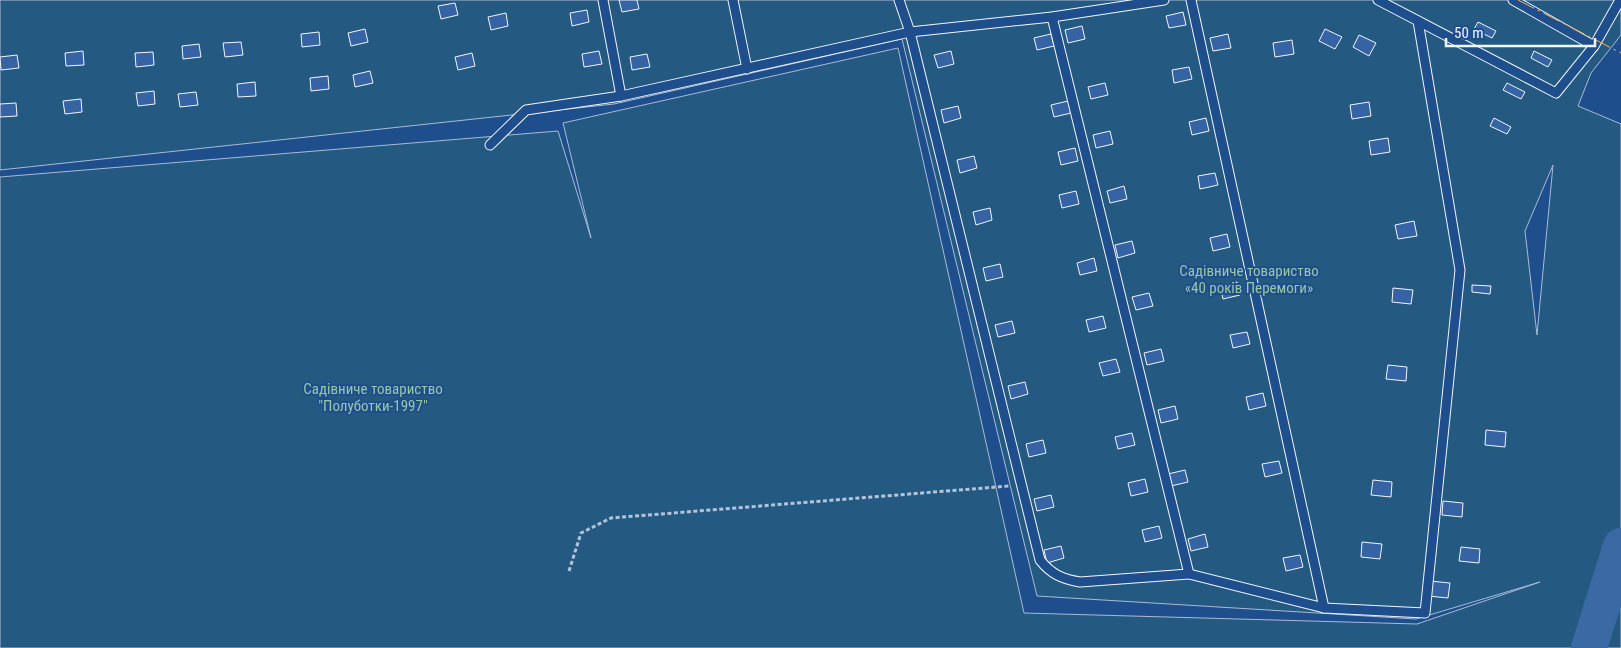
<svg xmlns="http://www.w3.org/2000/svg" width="1621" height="648" font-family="'Roboto Condensed',sans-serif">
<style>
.green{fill:#245a82;stroke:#a8bbd7;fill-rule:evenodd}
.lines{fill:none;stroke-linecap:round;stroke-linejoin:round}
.river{stroke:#3b69a3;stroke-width:36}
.building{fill:#3563a3;stroke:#f2f6ff}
.lane-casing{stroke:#f2f6ff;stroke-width:11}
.path{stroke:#b3c4dc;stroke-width:3;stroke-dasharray:4 2.5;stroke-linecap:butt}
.lane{stroke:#1f4e8c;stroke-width:9}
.power{stroke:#ffb74d;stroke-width:1;stroke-dasharray:18 4 2.5 4;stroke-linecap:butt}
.labels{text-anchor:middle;stroke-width:4;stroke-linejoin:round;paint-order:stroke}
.park-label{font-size:15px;fill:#97c8a6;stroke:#1f4e8c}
</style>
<rect width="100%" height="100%" fill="#1f4e8c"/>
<!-- green -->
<path class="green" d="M0 0H1621V35L1591 73 1578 106 1621 124V648H0V177L558 131 591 238 563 123 898 48 1024 613 1417 624 1540 582 1416 619 1037 596 902 39 614 104 0 170ZM1553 165 1537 335 1525 231Z"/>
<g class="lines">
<!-- river -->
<path class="river" d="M1589 648 1621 546"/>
</g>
<!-- building -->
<g class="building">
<path d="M619 0H637L639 9 622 12Z"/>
<path d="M455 3 458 15 441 19 438 6Z"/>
<path d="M587 10 589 22 572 26 570 13Z"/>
<path d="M1183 12 1186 25 1169 28 1166 16Z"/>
<path d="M506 13 508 26 491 30 488 17Z"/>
<path d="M1478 22 1496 31 1492 38 1474 29Z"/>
<path d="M1082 26 1085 39 1068 43 1065 30Z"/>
<path d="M365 29 368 42 351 46 348 33Z"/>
<path d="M1325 29 1342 37 1335 49 1319 41Z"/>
<path d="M319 32 320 45 302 47 301 34Z"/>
<path d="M1051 34 1054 46 1037 50 1034 38Z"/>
<path d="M1228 34 1231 48 1213 51 1210 38Z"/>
<path d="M1359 35 1376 43 1369 56 1353 47Z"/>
<path d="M1292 40 1294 54 1275 57 1273 43Z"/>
<path d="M241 42 243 55 225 57 223 43Z"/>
<path d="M199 44 201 57 183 59 182 46Z"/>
<path d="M83 51 84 65 66 66 65 53Z"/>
<path d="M599 51 602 64 584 67 582 54Z"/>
<path d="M951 51 954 64 938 68 934 55Z"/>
<path d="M1534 51 1552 60 1548 67 1531 58Z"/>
<path d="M153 52 154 65 136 67 135 53Z"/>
<path d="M472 53 475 66 458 70 455 57Z"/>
<path d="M647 54 650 67 632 70 630 57Z"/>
<path d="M17 55 19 68 1 70 0 57Z"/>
<path d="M1189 67 1192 79 1174 83 1172 70Z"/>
<path d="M370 71 373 83 355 87 353 75Z"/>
<path d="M328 76 329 89 311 91 310 78Z"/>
<path d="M255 82 256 96 238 97 237 84Z"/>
<path d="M1105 83 1108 95 1091 99 1088 87Z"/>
<path d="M1507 83 1525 92 1521 99 1503 90Z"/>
<path d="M154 91 155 104 138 106 136 93Z"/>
<path d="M196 92 198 105 180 107 178 94Z"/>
<path d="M81 99 82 112 65 114 63 101Z"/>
<path d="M1068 101 1071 113 1054 117 1051 105Z"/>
<path d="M1369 102 1371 116 1352 119 1350 105Z"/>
<path d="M16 103 17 116 0 117V104Z"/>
<path d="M958 106 961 118 944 123 941 110Z"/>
<path d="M1206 118 1209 131 1192 135 1189 122Z"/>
<path d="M1494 118 1511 127 1507 134 1490 126Z"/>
<path d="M1110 131 1113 144 1096 148 1093 135Z"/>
<path d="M1388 138 1390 152 1371 155 1369 141Z"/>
<path d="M1075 148 1078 161 1061 165 1058 152Z"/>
<path d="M974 156 977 168 960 173 957 160Z"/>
<path d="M1215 173 1218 185 1200 189 1198 176Z"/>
<path d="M1124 186 1127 199 1110 203 1107 191Z"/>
<path d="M1076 191 1079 204 1062 208 1059 195Z"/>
<path d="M990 208 992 220 976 225 973 212Z"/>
<path d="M1414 221 1417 236 1398 239 1395 225Z"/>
<path d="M1227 234 1230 247 1213 251 1210 238Z"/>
<path d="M1132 241 1135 253 1118 258 1115 245Z"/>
<path d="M1094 258 1097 271 1080 275 1077 263Z"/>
<path d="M1000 264 1003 277 986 281 983 268Z"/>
<path d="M1237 282 1240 295 1223 299 1220 286Z"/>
<path d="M1472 285 1491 286 1490 294 1472 292Z"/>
<path d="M1393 288 1413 290 1411 304 1392 302Z"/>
<path d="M1149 293 1153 306 1136 310 1132 297Z"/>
<path d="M1103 316 1106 328 1089 332 1086 320Z"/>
<path d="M1012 321 1015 333 998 337 995 325Z"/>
<path d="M1247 332 1250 344 1233 348 1230 335Z"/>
<path d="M1161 349 1164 361 1147 365 1144 353Z"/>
<path d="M1116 359 1120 372 1103 376 1099 363Z"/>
<path d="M1388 365 1407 367 1406 381 1386 379Z"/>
<path d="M1025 382 1028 394 1011 399 1008 386Z"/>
<path d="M1263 393 1266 406 1249 410 1246 397Z"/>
<path d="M1175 406 1178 419 1161 423 1158 410Z"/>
<path d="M1486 430 1506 432 1505 447 1485 445Z"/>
<path d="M1132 433 1135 445 1118 449 1115 437Z"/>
<path d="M1043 440 1046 453 1029 457 1026 444Z"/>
<path d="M1279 461 1282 473 1265 477 1262 464Z"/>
<path d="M1185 470 1188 482 1171 486 1168 474Z"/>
<path d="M1145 479 1148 492 1131 496 1128 483Z"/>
<path d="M1373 480 1392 482 1391 497 1371 495Z"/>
<path d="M1051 495 1054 507 1037 511 1034 499Z"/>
<path d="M1443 501 1463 503 1462 517 1442 515Z"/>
<path d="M1159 526 1162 538 1145 542 1142 530Z"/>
<path d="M1205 534 1208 547 1191 551 1188 539Z"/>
<path d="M1362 542 1382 544 1380 559 1361 557Z"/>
<path d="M1061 546 1064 558 1047 563 1044 550Z"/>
<path d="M1461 547 1480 549 1479 563 1459 561Z"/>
<path d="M1300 555 1303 567 1286 571 1283 558Z"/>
<path d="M1430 581 1450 583 1448 598 1428 596Z"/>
</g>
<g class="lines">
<defs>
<g id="lane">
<path d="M603 0 621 96"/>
<path d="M733 0 747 69"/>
<path d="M899 0 910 32 1040 560C1051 574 1062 579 1080 582L1189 574 1052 17"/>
<path d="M1378 0 1556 93 1594 46 1620 0"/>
<path d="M1513 0 1594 46"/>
<path d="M490 145 526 110 621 96 910 32 1052 17 1164 0"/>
<path d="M1189 574 1324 608 1191 0"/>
<path d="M1324 608 1425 613 1460 270 1418 21"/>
</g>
</defs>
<!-- lane casing -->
<use href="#lane" class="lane-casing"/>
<!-- path -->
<path class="path" d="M569 571 581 533 611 518 1009 486"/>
<!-- lane -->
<use href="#lane" class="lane"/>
<!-- power -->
<path class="power" d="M1518 0 1621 53"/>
</g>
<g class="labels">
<!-- park labels -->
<g class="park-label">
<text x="1249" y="276">Садівниче товариство<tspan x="1249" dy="17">«40 років Перемоги»</tspan></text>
<text x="373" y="394">Садівниче товариство<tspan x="373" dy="17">"Полуботки-1997"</tspan></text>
</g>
</g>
<!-- scale -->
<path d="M1446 38v8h149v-8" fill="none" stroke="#f2f6ff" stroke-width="2.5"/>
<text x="1454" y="38" font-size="15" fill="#f2f6ff" stroke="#1f4e8c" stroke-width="4" paint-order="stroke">50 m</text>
</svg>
